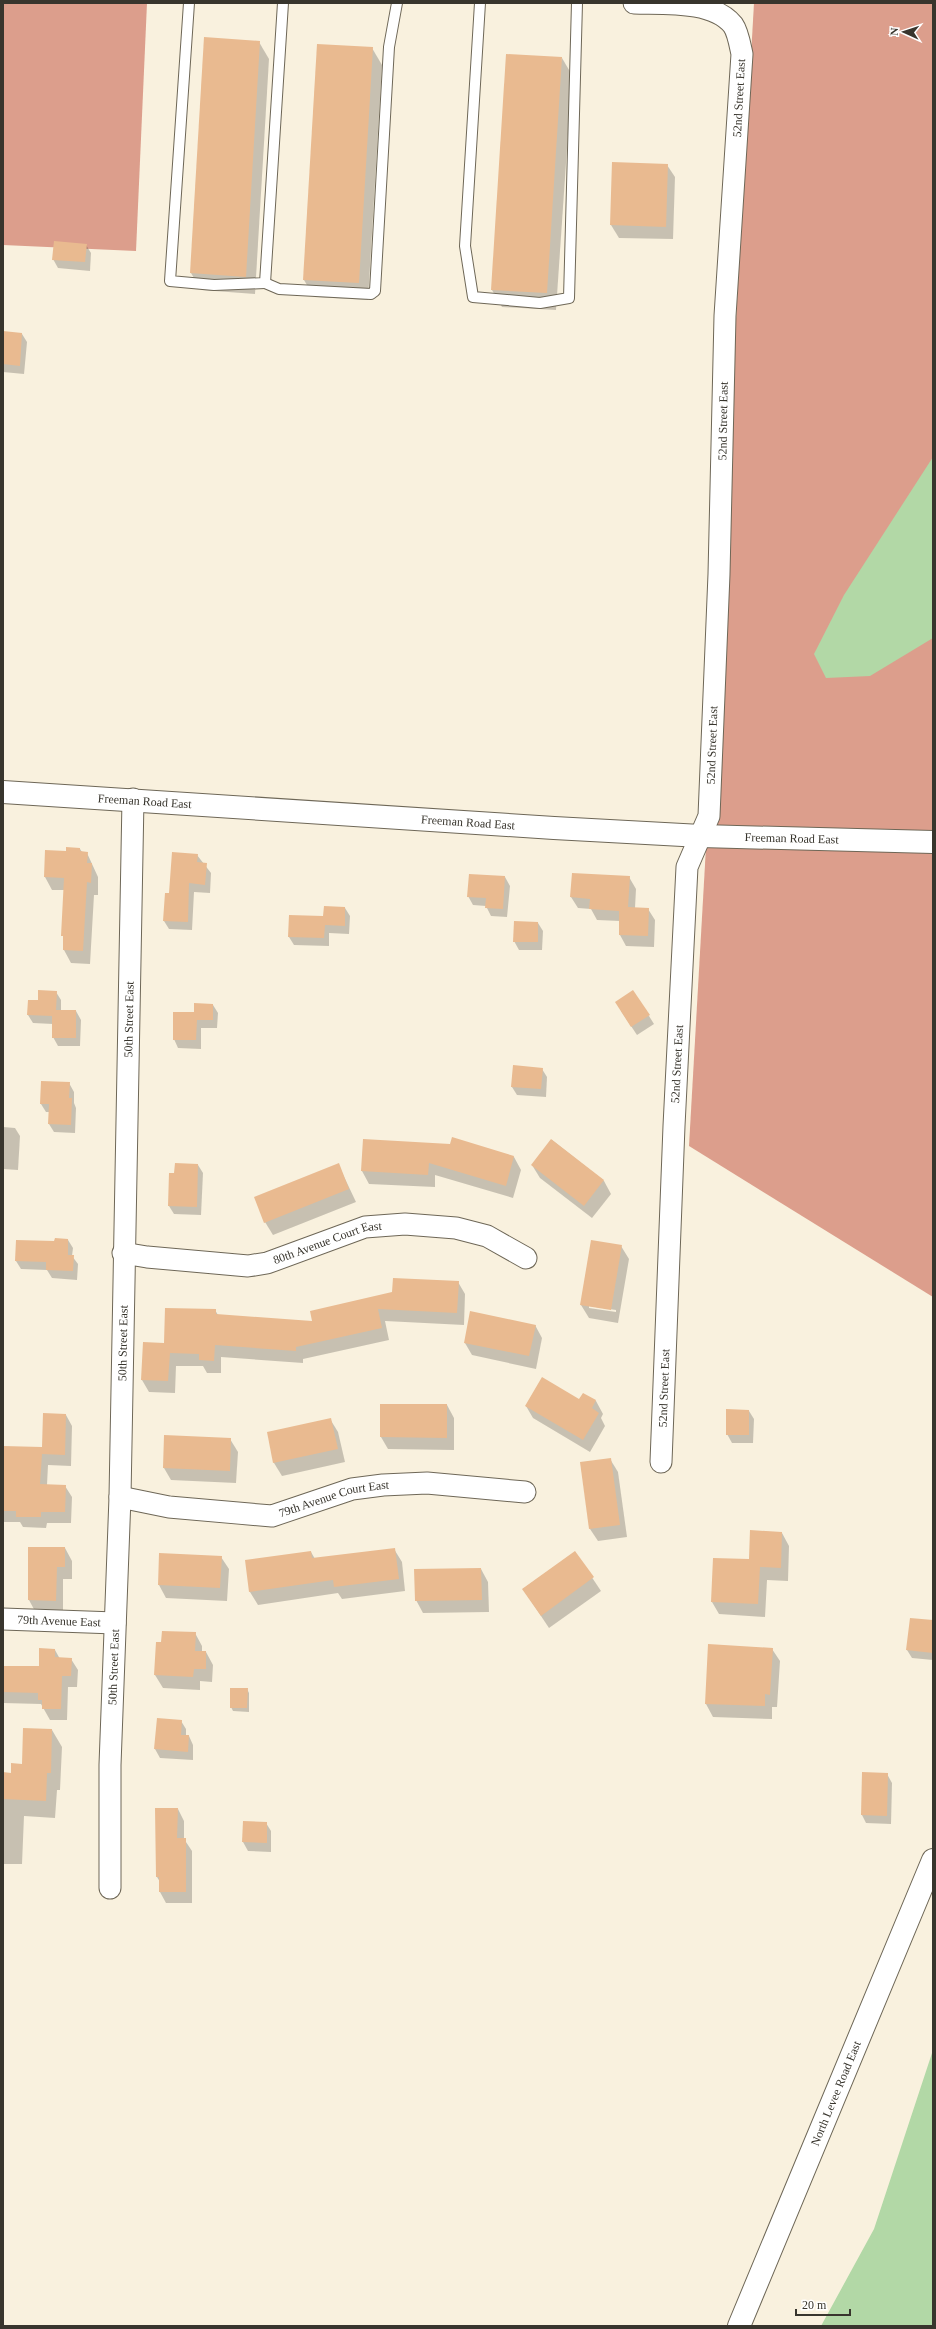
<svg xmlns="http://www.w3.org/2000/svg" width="936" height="2329" font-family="Georgia,serif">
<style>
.forest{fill:#dc9e8c}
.water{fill:#b2d8a6}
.shadow{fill:#0003;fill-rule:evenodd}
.building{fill:#e9ba90}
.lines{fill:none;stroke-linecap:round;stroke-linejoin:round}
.service-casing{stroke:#6e6757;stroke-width:12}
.minor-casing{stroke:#6e6757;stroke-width:23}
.tertiary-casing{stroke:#6e6757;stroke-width:24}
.service{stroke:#fff;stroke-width:10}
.minor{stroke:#fff;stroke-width:21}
.tertiary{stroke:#fff;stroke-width:22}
.labels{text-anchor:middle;stroke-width:3;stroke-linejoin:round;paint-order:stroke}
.street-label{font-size:12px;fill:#38352d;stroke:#fff}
</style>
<rect width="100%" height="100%" fill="#f9f1de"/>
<!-- forest -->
<g class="forest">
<path d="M3 3H147L136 251 3 245Z"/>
<path d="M754 3H933V1297L689 1146Z"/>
</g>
<!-- water -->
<g class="water">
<path d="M933 457V638L870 676 826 678 814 654 844 595Z"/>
<path d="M933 2050V2326H821L874 2229Z"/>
</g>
<!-- shadow -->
<g class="shadow">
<path d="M205 38 259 42 269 59 255 294 201 290 191 273Z"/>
<path d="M372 48 382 65 368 300 314 297 304 280Z"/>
<path d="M562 58 572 75 556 310 502 307 492 290Z"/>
<path d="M613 163 667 165 675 177 673 239 619 238 611 225Z"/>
<path d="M86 245 91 253 90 271 58 268 53 259Z"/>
<path d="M3 332 22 334 27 342 24 374 3 372Z"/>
<path d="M80 849 82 852 87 853 98 877V895H94L90 964 71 963 64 950 65 890H52L45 877 67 852Z"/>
<path d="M197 855 211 873 210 893 194 892 192 930 169 929 164 921 170 894Z"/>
<path d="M573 874 629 877 636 889 635 908 648 909 655 920 654 947 626 946 620 935V921L597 920 591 909 578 908 571 897Z"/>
<path d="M505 877 510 886 507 917 491 916 486 906 473 905 468 896Z"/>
<path d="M345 908 350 916 349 934 329 933V946L294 945 289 937Z"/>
<path d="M538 923 543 931 542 950H519L514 941Z"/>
<path d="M56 992 61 1000V1011H76L81 1020 80 1046H58L53 1037V1024L33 1023 28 1015 39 1001Z"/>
<path d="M213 1005 218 1013 217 1028H201V1049L178 1048 174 1039 195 1013Z"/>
<path d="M621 1011 649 1016 654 1024 637 1035Z"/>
<path d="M542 1069 547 1077 546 1097 517 1095 512 1087Z"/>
<path d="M69 1083 74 1092V1103L76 1108 75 1133 54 1132 49 1124V1112H46L41 1104Z"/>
<path d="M3 1127 15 1128 20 1136 18 1170 3 1169Z"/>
<path d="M552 1140 604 1181 611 1194 592 1218 540 1178 532 1165Z"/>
<path d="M451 1145 514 1157 521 1170 513 1198 435 1175V1187L369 1184 362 1171Z"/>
<path d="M338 1164 356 1202 273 1235 265 1222Z"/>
<path d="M198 1165 203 1173 201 1215 174 1214 169 1206Z"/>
<path d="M68 1240 73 1248 72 1256 78 1264 77 1280 52 1278 47 1270 21 1269 16 1261 55 1242Z"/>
<path d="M621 1246 629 1259 618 1323 589 1318 581 1305ZM589 1306 616 1310V1312L589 1308Z"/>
<path d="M458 1282 465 1294 464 1325 385 1321 389 1340 303 1359V1363L221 1357V1373H207L203 1366H176L175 1393 149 1392 142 1380 165 1344 215 1310 218 1315 313 1322 393 1293Z"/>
<path d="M535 1325 542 1338 536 1369 472 1355 465 1343Z"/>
<path d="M583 1394 596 1401 603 1414 601 1418 605 1426 590 1452 533 1418 526 1406 579 1400Z"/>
<path d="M447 1405 454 1418V1450L388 1449 381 1437Z"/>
<path d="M749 1411 754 1419 753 1443H732L727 1434Z"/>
<path d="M66 1415 72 1426 71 1466 48 1465 47 1485 65 1486 72 1497 71 1523H47L46 1528 23 1527 20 1522H3V1447L43 1448Z"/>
<path d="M330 1419 338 1432 345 1462 282 1476 274 1463 268 1433Z"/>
<path d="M230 1439 238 1452 236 1483 171 1480 164 1468Z"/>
<path d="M610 1459 618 1472 627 1537 598 1541 590 1529Z"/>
<path d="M782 1533 789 1546 788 1581 767 1580 765 1617 719 1614 712 1602 750 1560Z"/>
<path d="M29 1548H65L72 1561V1579H63V1613H36L29 1600Z"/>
<path d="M394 1549 402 1562 405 1591 342 1599 338 1593 258 1605 250 1592 246 1561 311 1552 315 1559Z"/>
<path d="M575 1552 601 1591 549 1628 523 1589Z"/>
<path d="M160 1554 221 1557 229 1569 227 1601 166 1598 159 1585Z"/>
<path d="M481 1569 488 1582 489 1612 423 1613 416 1600Z"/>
<path d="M933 1621V1660L912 1658 907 1650Z"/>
<path d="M195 1633 202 1646V1652H206L213 1665 212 1682 200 1681V1690L163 1688 155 1675 157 1643Z"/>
<path d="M772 1649 780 1661 777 1707H772V1719L713 1717 706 1704Z"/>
<path d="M55 1650 60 1659H71L78 1670 77 1687H68L67 1720H50L41 1704 3 1703V1667H40Z"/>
<path d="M247 1689 249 1693V1712L233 1711 231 1707Z"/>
<path d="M158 1719 181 1721 186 1729V1736H189L193 1745V1760L160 1758 155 1749Z"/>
<path d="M52 1730 62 1747 60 1790H57L55 1818 24 1816 22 1864H3V1773L12 1774 23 1765Z"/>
<path d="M887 1774 892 1783 891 1824 866 1823 862 1815Z"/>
<path d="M178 1809 184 1821V1839L192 1851V1903H166L160 1892V1882L157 1877Z"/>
<path d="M244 1822 266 1823 271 1831V1852L248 1851 243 1842Z"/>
</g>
<!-- building -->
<g class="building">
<path d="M204 37 260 41 246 277 190 273Z"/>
<path d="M317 44 373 47 359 283 303 280Z"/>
<path d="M506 54 562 57 547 293 491 290Z"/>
<path d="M612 162 668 164 666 227 610 225Z"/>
<path d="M54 241 87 244 85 262 52 260Z"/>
<path d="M3 331 22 333 20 366 3 364Z"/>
<path d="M66 847 80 848V851L88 852 87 863H92L91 883 87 882 83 951 63 950V936H61L64 878 44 877 45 850 66 851Z"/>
<path d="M172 852 198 854 197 862 207 863 205 885 189 883 188 922 163 921 165 893H169Z"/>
<path d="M572 873 630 876 628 907 649 908 648 936 619 935V911L589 909 590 899 570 897Z"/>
<path d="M469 874 505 876 503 909 485 908 486 898 467 897Z"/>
<path d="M324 906 345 907V926L325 925 324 938 288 937 289 915 323 916Z"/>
<path d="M514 921 538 922V942H513Z"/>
<path d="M38 990 57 991 56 1010H76V1038H52V1016L27 1015 28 1000H38Z"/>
<path d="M633 990 650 1015 631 1027 615 1002Z"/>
<path d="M194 1003 213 1004V1020H197L196 1040H173V1012H194Z"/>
<path d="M513 1065 543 1068 541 1089 511 1087Z"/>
<path d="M41 1081 70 1082 69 1098H72L71 1125 48 1124 49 1104H40Z"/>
<path d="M452 1137 514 1156 506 1186 429 1163 428 1175 361 1171 363 1139 450 1144Z"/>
<path d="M551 1139 604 1180 584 1206 531 1165Z"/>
<path d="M175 1163 198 1164 197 1207 168 1206 169 1173H174Z"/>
<path d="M339 1163 349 1189 264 1223 254 1197Z"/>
<path d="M55 1238 68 1239V1255H74L73 1271 46 1270V1262L15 1261 16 1240 54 1241Z"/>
<path d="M591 1240 622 1245 611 1310 580 1305Z"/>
<path d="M393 1278 459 1281 457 1313 378 1309 382 1328 296 1347V1351L215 1345 214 1361 199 1360V1354L170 1353 168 1381 141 1380 143 1342 164 1343 165 1308 216 1309V1314L312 1321 310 1311 392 1292Z"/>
<path d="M470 1311 536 1325 529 1356 464 1343Z"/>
<path d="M542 1377 579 1399 583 1393 596 1400 592 1408 599 1413 583 1440 525 1406Z"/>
<path d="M380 1404H447V1438L380 1437Z"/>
<path d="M726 1409 749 1410V1435H726Z"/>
<path d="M43 1413 66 1414 65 1455 42 1454 40 1484 66 1485 65 1512H41V1517H16V1511H3V1446L42 1447Z"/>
<path d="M331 1418 338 1449 273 1463 267 1432Z"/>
<path d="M164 1435 231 1438 230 1471 163 1468Z"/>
<path d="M611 1458 620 1525 589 1529 580 1462Z"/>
<path d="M750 1530 782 1532 781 1568 760 1567 758 1604 711 1602 713 1558 749 1559Z"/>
<path d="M28 1547H65V1567H57L56 1601 28 1600Z"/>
<path d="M395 1548 399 1579 334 1587 333 1580 249 1592 245 1560 311 1551 312 1558Z"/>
<path d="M575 1551 594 1577 541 1616 522 1589Z"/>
<path d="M159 1553 222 1556 220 1588 158 1585Z"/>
<path d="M481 1568 482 1600 415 1601 414 1569Z"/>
<path d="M910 1618 933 1620V1653L906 1650Z"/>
<path d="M162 1631 196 1632 195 1651H206V1669H194L193 1677 154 1675 156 1642H161Z"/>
<path d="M708 1644 773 1648 770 1695 765 1694V1706L705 1704Z"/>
<path d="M39 1648 55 1649V1657L72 1658 71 1676H62L61 1709H42V1700H38V1693L3 1692V1666H39Z"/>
<path d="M230 1688H248L247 1708H230Z"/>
<path d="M157 1718 182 1720 181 1735H189L188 1752 154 1749Z"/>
<path d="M23 1728 52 1729 51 1773H47L46 1801 3 1799V1772L11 1773V1763L22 1764Z"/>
<path d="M862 1772 888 1773 887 1816 861 1815Z"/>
<path d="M155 1808H178L177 1838H186V1892H159V1877H156Z"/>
<path d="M243 1821 267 1822V1843L242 1842Z"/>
</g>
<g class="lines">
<defs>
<g id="service">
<path d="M189 3 170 281 214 285 265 283 283 3"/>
<path d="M480 3 465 246 473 297 540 303 569 298 577 3"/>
<path d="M265 283 279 289 371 294 375 291 389 47 397 3"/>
</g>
<g id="minor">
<path d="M634 3C665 4 713 0 733 25 738 32 740 45 742 54L725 316 719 574 709 816 687 867 674 1126 661 1462"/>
<path id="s1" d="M123 1253 147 1257 248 1266 267 1263 365 1227 405 1224 456 1228 487 1236 526 1258"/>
<path id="s2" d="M120 1497 169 1507 272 1516 352 1489 383 1485 427 1483 525 1492"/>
<path id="s3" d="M3 1619 115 1623"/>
<path id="s4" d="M110 1888V1765L120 1497 133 799"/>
</g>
<g id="tertiary">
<path id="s5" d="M3 792 554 828 701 836 933 842"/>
<path id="s6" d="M739 2326 933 1860"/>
</g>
</defs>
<!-- service casing -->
<use href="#service" class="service-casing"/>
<!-- minor casing -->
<use href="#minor" class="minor-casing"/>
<!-- tertiary casing -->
<use href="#tertiary" class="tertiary-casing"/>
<!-- service -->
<use href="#service" class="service"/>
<!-- minor -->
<use href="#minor" class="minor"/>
<!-- tertiary -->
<use href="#tertiary" class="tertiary"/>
</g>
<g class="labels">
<!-- street labels -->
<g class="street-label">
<text transform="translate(739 98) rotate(-87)" y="4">52nd Street East</text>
<text transform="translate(723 421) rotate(-89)" y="4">52nd Street East</text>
<text transform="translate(712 745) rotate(-88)" y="4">52nd Street East</text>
<text dy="4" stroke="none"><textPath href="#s5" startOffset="142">Freeman Road East</textPath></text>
<text dy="4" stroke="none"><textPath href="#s5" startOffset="466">Freeman Road East</textPath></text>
<text dy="4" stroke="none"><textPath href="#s5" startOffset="790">Freeman Road East</textPath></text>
<text dy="4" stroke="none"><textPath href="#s4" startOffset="869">50th Street East</textPath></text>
<text transform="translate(677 1064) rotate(-87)" y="4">52nd Street East</text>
<text dy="4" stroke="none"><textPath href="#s1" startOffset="209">80th Avenue Court East</textPath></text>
<text dy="4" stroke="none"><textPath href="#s4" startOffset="545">50th Street East</textPath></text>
<text transform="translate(664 1388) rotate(-88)" y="4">52nd Street East</text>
<text dy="4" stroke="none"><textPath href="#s2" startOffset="218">79th Avenue Court East</textPath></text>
<text dy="4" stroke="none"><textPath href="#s3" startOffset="56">79th Avenue East</textPath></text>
<text dy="4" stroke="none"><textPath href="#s4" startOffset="221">50th Street East</textPath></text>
<text dy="4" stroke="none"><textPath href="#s6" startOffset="252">North Levee Road East</textPath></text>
</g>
</g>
<!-- border -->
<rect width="936" height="2329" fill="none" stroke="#38352d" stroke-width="8"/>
<!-- north arrow -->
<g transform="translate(904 32) rotate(273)" stroke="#ffffff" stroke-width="3" paint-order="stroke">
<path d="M0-3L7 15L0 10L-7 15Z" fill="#38352d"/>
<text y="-6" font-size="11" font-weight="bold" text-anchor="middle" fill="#38352d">N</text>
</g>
<!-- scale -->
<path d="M796 2309v6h54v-6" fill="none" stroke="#38352d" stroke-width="2"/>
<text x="802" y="2309" font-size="12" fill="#38352d" stroke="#ffffff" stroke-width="3" paint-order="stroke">20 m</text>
</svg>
